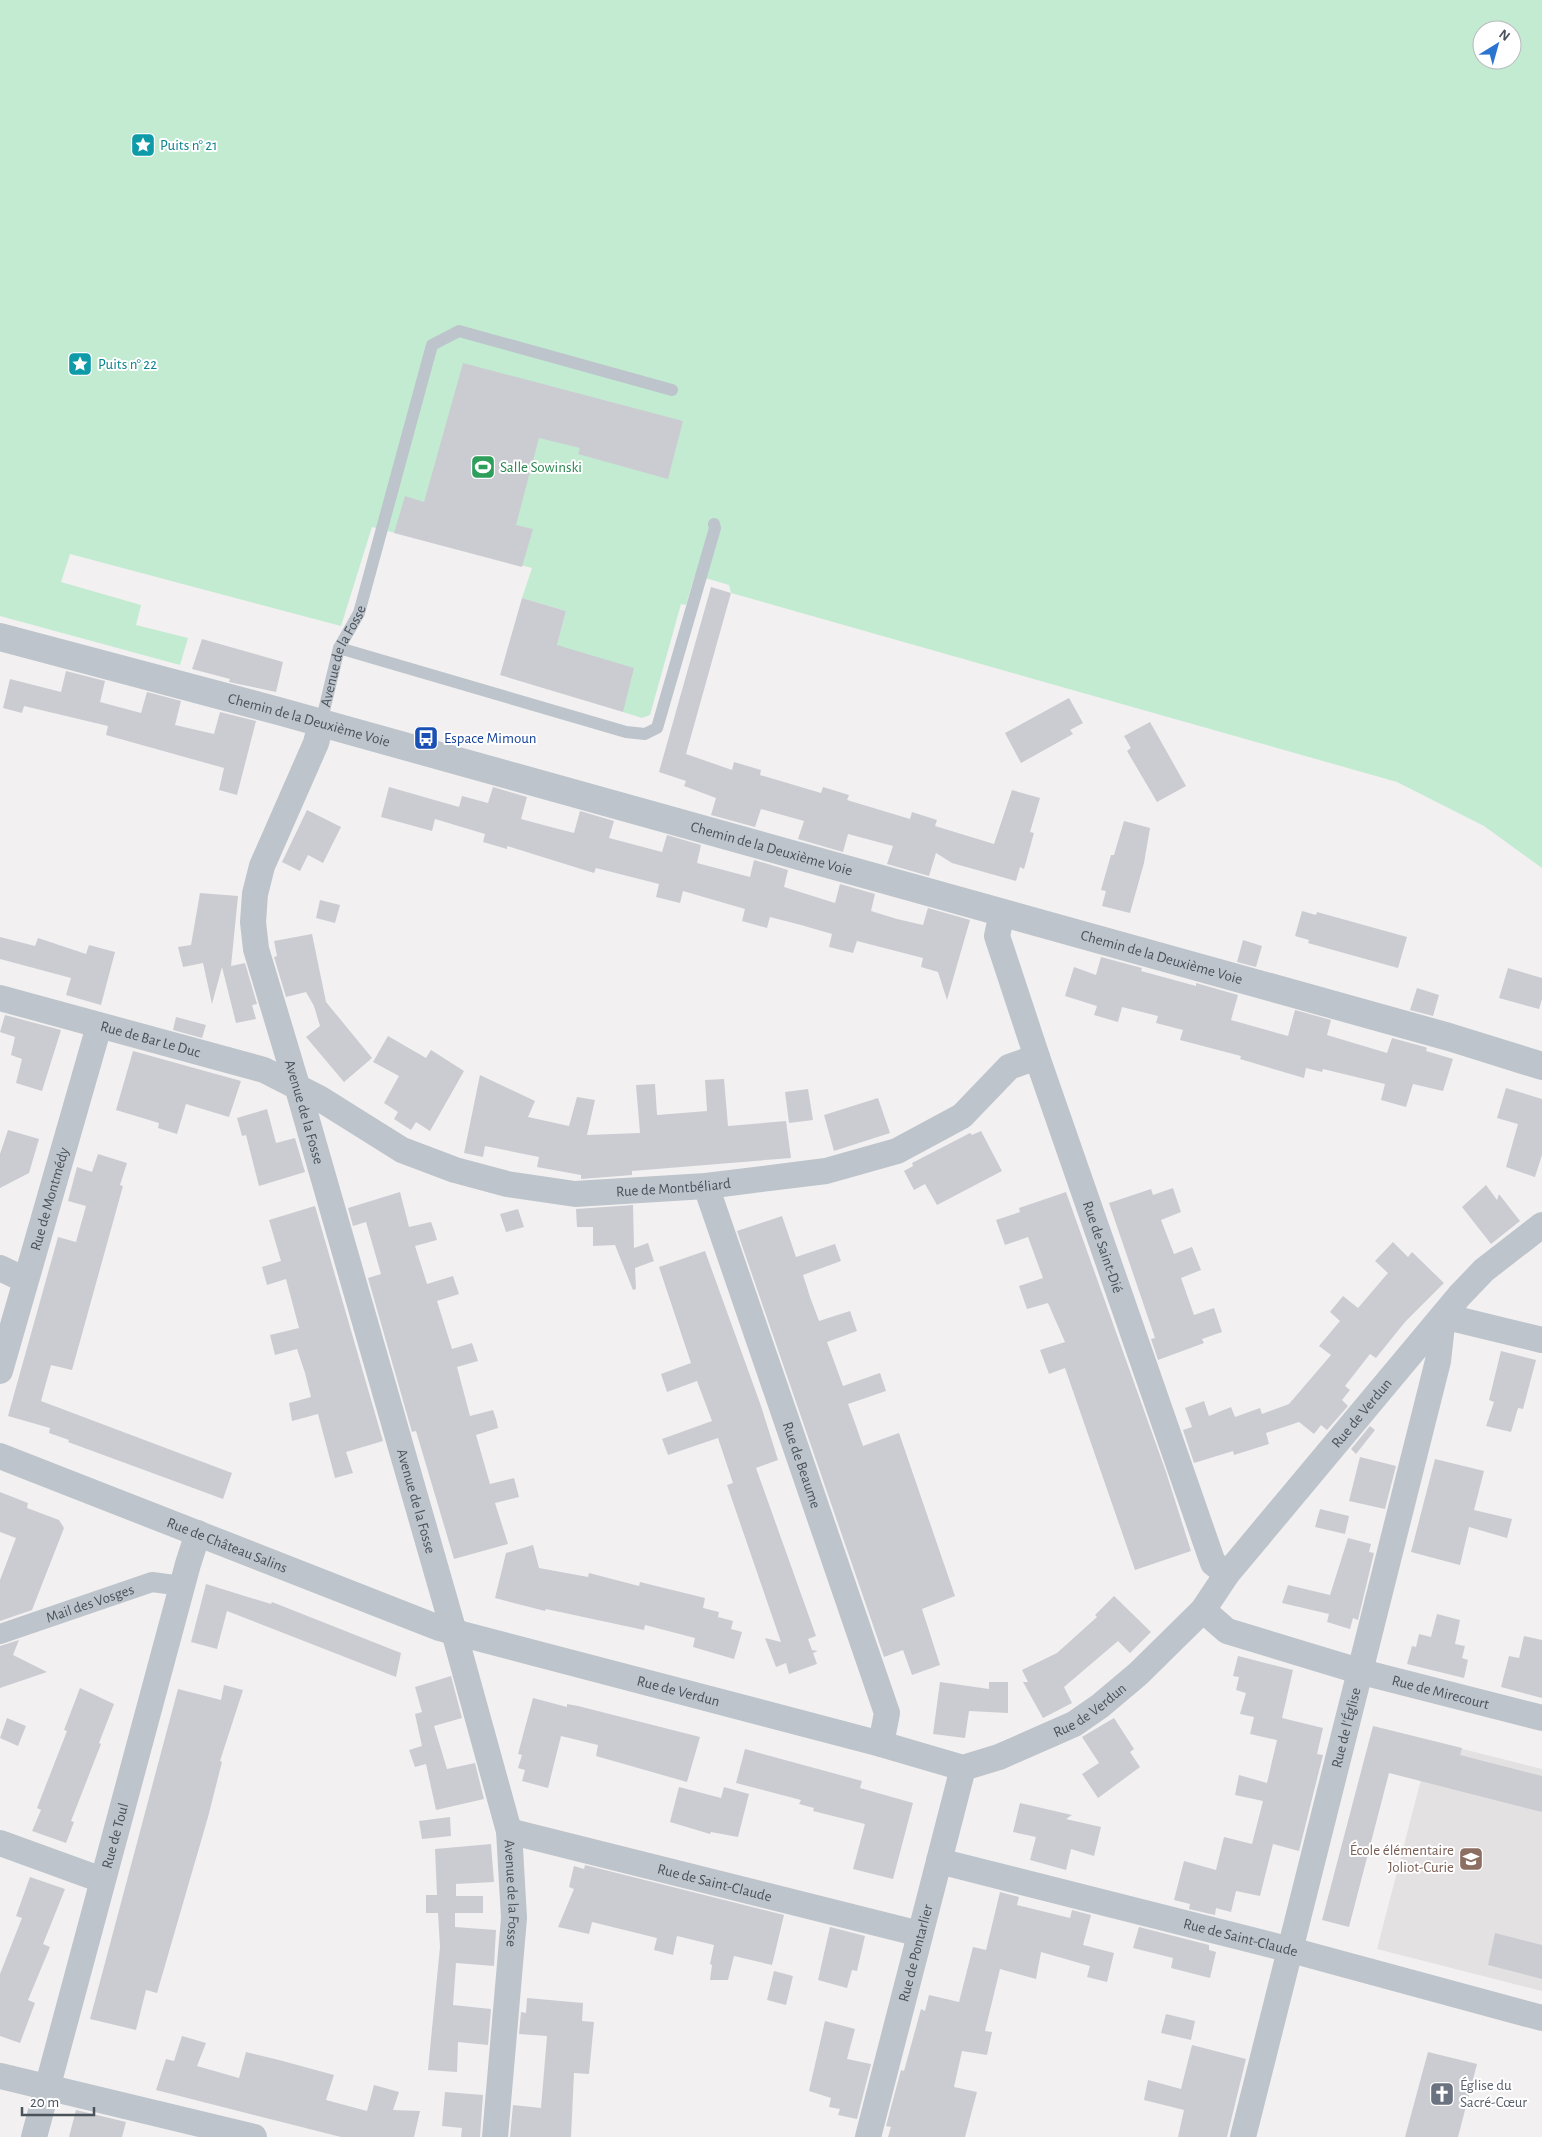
<svg xmlns="http://www.w3.org/2000/svg" width="1542" height="2137" font-family="'Alegreya Sans',sans-serif">
<style>
.education{fill:#e3e1e1}
.green{fill:#c3ebd2;fill-rule:evenodd}
.building{fill:#cbccd2}
.lines{fill:none;stroke-linecap:round;stroke-linejoin:round}
.service{stroke:#bdc4cb;stroke-width:12}
.pedestrian{stroke:#bdc4cb;stroke-width:20}
.minor{stroke:#bdc4cb;stroke-width:26}
.tertiary{stroke:#bdc4cb;stroke-width:28}
.labels{text-anchor:middle;stroke-width:4;stroke-linejoin:round;paint-order:stroke}
.culture-label{font-size:15px;fill:#0d838f;stroke:#fff;text-anchor:start}
.leisure-label{font-size:15px;fill:#27864d;stroke:#fff;text-anchor:start}
.street-label{font-size:15px;fill:#4a535c;stroke:#fff}
.transit-label{font-size:15px;fill:#164399;stroke:#fff;text-anchor:start}
.education-label{font-size:15px;fill:#785e54;stroke:#fff;text-anchor:end}
.worship-label{font-size:15px;fill:#5b616d;stroke:#fff;text-anchor:start}
</style>
<rect width="100%" height="100%" fill="#f2f0f0"/>
<!-- education -->
<path class="education" d="M1431 1741 1542 1769V1991L1377 1949Z"/>
<!-- green -->
<path class="green" d="M0 0H1542V868L1484 826 1397 782 731 593 729 585 695 575 686 605 681 604 650 715 642 718 623 712 557 645 566 611 522 598 532 568 372 527 341 626 70 554 61 582 141 605 136 625 188 638 180 665 0 616ZM1482 30H1512V60H1482Z"/>
<!-- building -->
<g class="building">
<path d="M463 363 683 421 668 479 578 454 580 448 539 438 516 525 533 529 522 567 394 533 405 496 424 502Z"/>
<path d="M711 587 731 593 686 754 732 770 734 762 761 770 760 775 821 793 823 787 849 795 847 800 910 819 912 812 937 820 935 826 994 844 1012 790 1040 798 1030 832 1034 833 1024 869 1020 867 1016 881 952 863 936 853 929 876 887 864 893 846 848 834 843 852 798 839 804 821 761 809 755 827 711 815 716 798 684 786 686 781 659 772Z"/>
<path d="M522 598 566 611 557 645 634 668 623 712 500 675Z"/>
<path d="M202 639 283 662 276 692 229 682 230 679 192 669Z"/>
<path d="M66 671 105 681 100 702 141 713 147 692 181 701 175 725 214 734 220 712 256 721 237 795 219 790 224 768 106 735 108 726 24 706 22 713 3 708 10 679 61 692Z"/>
<path d="M1069 698 1083 723 1070 730 1073 734 1021 763 1005 733Z"/>
<path d="M1150 722 1186 786 1157 802 1127 751 1131 748 1124 736Z"/>
<path d="M389 787 459 807 462 796 488 803 493 787 527 797 521 819 547 826 574 833 580 811 614 821 609 838 662 852 667 835 701 845 697 863 750 877 754 860 788 870 784 887 835 903 840 884 875 894 871 911 897 919 923 925 928 908 970 920 947 1000 938 972 921 967 923 958 857 941 853 953 829 947 832 934 801 925 770 917 767 928 742 921 745 909 683 891 680 903 656 897 659 884 596 868 594 873 507 846V849L483 842 485 834 435 819 432 831 381 817Z"/>
<path d="M307 810 341 827 323 863 308 855 300 871 282 862Z"/>
<path d="M1124 821 1150 828 1144 863 1130 913 1102 906 1106 891 1101 890 1111 855H1114Z"/>
<path d="M200 893 238 896 231 966 245 963 257 1004 252 1005 256 1019 236 1023 222 967 212 1004 203 963 183 967 178 947 191 945Z"/>
<path d="M320 900 340 905 335 923 316 918Z"/>
<path d="M1302 911 1316 915 1317 912 1407 937 1398 968 1308 943 1309 940 1295 936Z"/>
<path d="M312 934 326 1002 372 1058 344 1082 306 1037 320 1026 314 1006 306 992 286 997 274 957 277 956 274 941Z"/>
<path d="M0 937 35 946 38 938 86 954 89 945 115 952 101 1005 66 995 71 978 0 959Z"/>
<path d="M1243 940 1262 946 1256 967 1237 962Z"/>
<path d="M1101 957 1142 968 1141 971 1196 986V983L1238 995 1231 1020 1288 1036 1295 1010 1331 1020 1327 1035 1387 1053 1392 1038 1425 1047 1427 1048 1426 1051 1453 1059 1443 1091 1413 1084 1406 1107 1381 1100 1385 1084 1323 1069 1322 1072 1306 1068 1304 1078 1240 1059 1241 1056 1180 1040 1183 1030 1156 1023 1158 1016 1122 1007 1118 1022 1094 1015 1097 1006 1065 996 1074 967 1096 975Z"/>
<path d="M1508 968 1542 978V999L1539 1009 1499 998Z"/>
<path d="M1417 988 1439 995 1433 1016 1410 1010Z"/>
<path d="M5 1015 61 1030 42 1091 16 1083 22 1059 11 1055 15 1037 0 1032Z"/>
<path d="M176 1017 206 1025 202 1038 173 1030Z"/>
<path d="M388 1036 426 1058 431 1050 464 1071 430 1131 416 1122 411 1130 394 1119 398 1112 384 1103 399 1076 373 1062Z"/>
<path d="M133 1051 241 1081 229 1117 186 1104 177 1134 158 1128 159 1123 116 1110Z"/>
<path d="M480 1075 535 1101 528 1117 569 1126 577 1097 595 1100 587 1135 640 1133 636 1085 655 1084 657 1115 707 1111 705 1080 724 1079 728 1126 786 1121 791 1158 632 1171V1175L581 1179V1175L537 1167 539 1157 485 1146 483 1157 464 1153Z"/>
<path d="M1506 1088 1542 1099V1155L1535 1177 1506 1167 1518 1124 1497 1118Z"/>
<path d="M808 1089 813 1120 789 1123 785 1092Z"/>
<path d="M878 1098 890 1133 834 1151 824 1115Z"/>
<path d="M267 1109 276 1143 295 1138 305 1172 259 1186 246 1135 242 1136 237 1118Z"/>
<path d="M8 1130 39 1139 29 1173 0 1188V1154Z"/>
<path d="M981 1131 1002 1171 937 1205 925 1184 914 1190 904 1171 913 1166 912 1163 970 1133 972 1135Z"/>
<path d="M98 1154 127 1163 120 1185 123 1186 72 1370 51 1365 41 1401 232 1473 223 1499 68 1442 69 1440 49 1433 50 1428 8 1416 58 1237 76 1242 86 1206 68 1201 77 1167 92 1172Z"/>
<path d="M1486 1185 1497 1200 1499 1194 1520 1221 1491 1244 1462 1207Z"/>
<path d="M1173 1188 1181 1212 1161 1220 1174 1254 1192 1247 1201 1270 1181 1278 1194 1315 1214 1308 1222 1332 1202 1339 1204 1343 1158 1360 1151 1339 1155 1338 1109 1203 1151 1189 1153 1195Z"/>
<path d="M400 1192 409 1227 431 1222 434 1230 437 1240 415 1246 427 1284 453 1276 459 1294 437 1301 452 1349 472 1343 478 1361 457 1367 470 1416 493 1410 496 1419 498 1428 476 1435 490 1484 514 1478 519 1497 495 1503 508 1544 454 1559 416 1431 412 1432 368 1278 381 1274 366 1222 353 1226 348 1208Z"/>
<path d="M1066 1192 1166 1472 1191 1551 1135 1570 1065 1368 1049 1374 1040 1350 1065 1342 1048 1303 1027 1309 1019 1286 1043 1278 1028 1237 1005 1245 996 1220 1020 1212 1019 1208Z"/>
<path d="M633 1205 634 1248 648 1243 654 1261 635 1268 636 1289 633 1290 615 1245 593 1246V1227H577L576 1209Z"/>
<path d="M315 1206 383 1441 346 1452 353 1473 335 1478 318 1414 292 1421 289 1403 311 1397 305 1373 297 1349 275 1355 270 1335 299 1328 286 1279 267 1285 262 1267 281 1261 269 1220Z"/>
<path d="M518 1209 524 1227 506 1232 500 1214Z"/>
<path d="M782 1216 796 1257 835 1244 841 1261 803 1275 810 1297 819 1321 850 1311 857 1331 827 1342 843 1386 880 1373 886 1391 848 1404 856 1426 863 1446 899 1433 955 1596 922 1609 940 1665 912 1675 903 1650 884 1657 737 1231Z"/>
<path d="M1393 1242 1408 1257 1412 1252 1444 1283 1405 1322 1376 1358 1370 1354 1345 1386 1350 1390 1342 1400 1348 1406 1327 1430 1321 1425 1314 1434 1299 1422 1266 1433 1269 1444 1234 1455 1233 1451 1194 1463 1183 1430 1192 1427 1185 1408 1204 1401 1209 1416 1231 1407 1235 1417 1260 1408 1262 1414 1289 1404 1331 1355 1319 1346 1340 1321 1330 1312 1343 1296 1358 1308 1388 1273 1375 1261Z"/>
<path d="M705 1251 761 1406 778 1460 756 1468 816 1636 808 1639 812 1650 818 1651 813 1653 817 1664 789 1674 786 1663 776 1667 765 1638 781 1642 727 1485 733 1483 718 1438 668 1455 662 1439 712 1421 697 1381 667 1392 661 1374 691 1363 659 1267Z"/>
<path d="M1501 1351 1536 1360 1523 1409 1518 1408 1511 1432 1486 1426 1494 1402 1489 1400Z"/>
<path d="M1370 1426 1375 1430 1356 1454 1351 1449Z"/>
<path d="M1360 1457 1396 1466 1385 1509 1349 1501Z"/>
<path d="M1435 1459 1484 1471 1474 1510 1512 1519 1507 1538 1469 1527 1460 1565 1411 1552Z"/>
<path d="M0 1492 28 1503 27 1508 59 1520 64 1528 32 1610 0 1621V1580L16 1538 0 1532Z"/>
<path d="M1320 1509 1349 1516 1345 1534 1315 1527Z"/>
<path d="M1348 1538 1371 1544 1369 1552 1374 1553 1358 1620 1353 1618 1350 1629 1327 1622 1329 1614 1282 1603 1288 1585 1330 1595Z"/>
<path d="M533 1545 539 1568 588 1577 589 1573 639 1586 640 1582 656 1586 705 1598 703 1608 719 1612 718 1617 733 1621 731 1629 742 1632 734 1659 693 1647 695 1638 645 1625 644 1630 546 1609 545 1611 495 1598 506 1553Z"/>
<path d="M206 1584 271 1604 272 1602 401 1653 396 1677 227 1611 217 1649 191 1642Z"/>
<path d="M1114 1596 1151 1632 1130 1653 1118 1641 1064 1687 1072 1703 1043 1718 1023 1682H1028L1022 1670 1057 1653 1097 1617 1095 1615Z"/>
<path d="M1437 1614 1460 1620 1455 1644 1465 1646 1462 1658 1468 1660 1464 1678 1407 1664 1412 1646 1416 1647 1419 1634 1431 1637Z"/>
<path d="M1524 1636 1542 1640V1698L1501 1687 1509 1656 1519 1658Z"/>
<path d="M19 1640 13 1655 47 1672 0 1688V1646Z"/>
<path d="M1238 1656 1293 1670 1282 1718 1323 1728 1317 1754 1323 1755 1299 1851 1273 1844 1260 1896 1236 1891 1231 1912 1216 1908 1215 1915 1189 1909 1190 1904 1174 1900 1184 1861 1216 1870 1224 1837 1252 1844 1263 1801 1235 1795 1239 1775 1267 1783 1277 1740 1250 1734 1254 1717 1240 1714 1246 1693 1236 1690 1239 1677 1233 1676Z"/>
<path d="M451 1676 462 1718 434 1726 447 1769 475 1763 484 1799 436 1810 426 1764 415 1767 409 1750 422 1746 415 1714 422 1712 415 1687Z"/>
<path d="M940 1682 989 1689V1682H1008V1713L969 1711 965 1738 933 1734Z"/>
<path d="M224 1685 243 1690 220 1761 222 1762 208 1817 157 1993 146 1990 136 2030 90 2019 178 1689 221 1700Z"/>
<path d="M80 1688 114 1704 99 1743 101 1744 71 1821 74 1822 66 1843 32 1831 41 1810 37 1808 67 1731 64 1730Z"/>
<path d="M533 1698 567 1707V1704L578 1706 700 1737 687 1782 596 1756 598 1745 561 1736 548 1788 522 1781 525 1770 518 1768 522 1755 518 1754Z"/>
<path d="M7 1718 26 1726 18 1746 0 1738Z"/>
<path d="M1114 1718 1134 1749 1130 1752 1140 1767 1098 1798 1082 1774 1099 1763 1082 1737Z"/>
<path d="M1373 1726 1462 1748 1460 1755 1542 1776V1812L1389 1773 1349 1927 1322 1920Z"/>
<path d="M745 1749 862 1781 860 1788 913 1803 893 1879 853 1869 865 1824 813 1811 814 1808 799 1804 801 1800 736 1783Z"/>
<path d="M679 1787 721 1798 724 1787 749 1794 738 1837 711 1832 710 1834 670 1822Z"/>
<path d="M1020 1803 1072 1815 1066 1819 1101 1827 1094 1856 1071 1849 1066 1870 1030 1860 1036 1837 1013 1832Z"/>
<path d="M450 1817 451 1836 422 1839 419 1821Z"/>
<path d="M491 1844 494 1882 456 1884V1896H483V1913H455V1927L496 1930 494 1966 456 1963 453 2005 491 2009 488 2045 458 2042 457 2072 428 2070 440 1947 438 1913H426V1895H437L435 1849Z"/>
<path d="M585 1865 784 1915 772 1965 734 1956 728 1980H710L712 1965 710 1964 714 1945 677 1936 673 1955 654 1950 657 1938 592 1922 589 1934 558 1927 574 1889 569 1887 574 1866 584 1869Z"/>
<path d="M30 1877 65 1889 43 1944 50 1947 28 2000 35 2003 20 2043 0 2036V1974L22 1918 16 1916Z"/>
<path d="M1000 1892 1019 1897 1017 1905 1070 1918 1072 1910 1091 1915 1083 1945 1114 1953 1107 1982 1087 1977 1090 1966 1041 1952 1036 1979 1000 1969 985 2031 992 2032 987 2055 962 2051 954 2087 977 2092 965 2137H888L891 2127 886 2126 901 2070 904 2071 921 2009 925 2011 929 1995 959 2002 973 1947 986 1950Z"/>
<path d="M830 1927 865 1936 857 1971 852 1970 847 1988 818 1980Z"/>
<path d="M1139 1927 1209 1945V1950L1216 1952 1210 1978 1171 1968 1173 1958 1133 1948Z"/>
<path d="M1495 1933 1542 1945V1979L1488 1965Z"/>
<path d="M774 1971 793 1976 786 2005 767 2000Z"/>
<path d="M527 1998 583 2003 582 2021 594 2022 589 2074 574 2073 571 2137H510L513 2105 541 2108 547 2036 519 2034 521 2012 526 2013Z"/>
<path d="M1166 2014 1195 2021 1191 2040 1161 2033Z"/>
<path d="M825 2021 855 2029 847 2059 871 2064 857 2119 838 2115 840 2109 829 2107 831 2098 809 2091Z"/>
<path d="M182 2036 206 2043 197 2066 239 2078 246 2052 279 2060 334 2075 326 2100 367 2111 374 2085 399 2092 393 2110 420 2111 414 2137H341L156 2090 166 2059 174 2061Z"/>
<path d="M1192 2045 1246 2059 1227 2137H1178L1184 2110 1144 2100 1148 2080 1181 2089Z"/>
<path d="M1428 2052 1477 2064 1458 2137H1405Z"/>
<path d="M445 2092 483 2095 480 2137H461L462 2128 442 2126Z"/>
<path d="M76 2110 126 2122 122 2137H69Z"/>
</g>
<g class="lines">
<!-- service -->
<g class="service">
<path d="M339 648 626 732 645 734 657 728 715 528 714 524"/>
<path id="s1" d="M321 723 339 648 359 613 432 345 459 331 672 390"/>
</g>
<!-- pedestrian -->
<path class="pedestrian" id="s2" d="M0 1634 152 1582 182 1586"/>
<!-- minor -->
<g class="minor">
<path id="s3" d="M321 723 316 743 262 866 255 894 253 922 256 949 298 1089 454 1632 509 1831 514 1918 495 2137"/>
<path id="s4" d="M1002 913 997 936 1037 1057 1213 1563 1227 1574"/>
<path id="s5" d="M0 998 264 1070 319 1098 402 1150 455 1170 507 1184 575 1194 706 1186 826 1171 897 1151 962 1116 1009 1067 1037 1057"/>
<path id="s6" d="M706 1186 887 1713 881 1744"/>
<path d="M0 1268 25 1280"/>
<path id="s7" d="M0 1371 99 1026"/>
<path id="s8" d="M0 1456 439 1628 881 1744 963 1768 999 1757 1074 1724 1100 1706 1138 1674 1203 1610 1227 1574 1460 1295 1484 1270 1542 1225"/>
<path id="s9" d="M1203 1610 1227 1631 1362 1672 1542 1718"/>
<path id="s10" d="M509 1831 920 1934"/>
<path d="M0 1843 102 1880"/>
<path id="s11" d="M939 1861 1291 1950 1542 2018"/>
<path d="M0 2076 254 2137"/>
<path id="s12" d="M34 2137 188 1564 198 1533"/>
<path id="s13" d="M868 2137 963 1768"/>
<path id="s14" d="M1243 2137 1438 1361 1443 1316 1542 1340"/>
</g>
<!-- tertiary -->
<path class="tertiary" id="s15" d="M0 637 282 712 1449 1037 1542 1066"/>
</g>
<!-- icons -->
<defs>
<symbol id="sight-square" viewBox="-11 -11 22 22"><rect x="-9" y="-9" width="18" height="18" rx="4" fill="#0f9aa8" stroke="#fff"/><path d="M0-6L1.8-2.2L6-1.7L2.9 1.2L3.7 5.4L0 3.3L-3.7 5.4L-2.9 1.2L-6-1.7L-1.8-2.2Z" fill="#fff"/></symbol>
<symbol id="stadium-square" viewBox="-11 -11 22 22"><rect x="-9" y="-9" width="18" height="18" rx="4" fill="#2e9e5b" stroke="#fff"/><path d="M0-5a6.5 5 0 1 0 0 10a6.5 5 0 1 0 0-10ZM-3.5-1.8h7v3.6h-7Z" fill="#fff"/></symbol>
<symbol id="bus-square" viewBox="-11 -11 22 22"><rect x="-9" y="-9" width="18" height="18" rx="4" fill="#1a4fb4" stroke="#fff"/><path d="M-5-6H5V4H4V6H2V4H-2V6H-4V4H-5ZM-3.5-4V0h7V-4ZM-3.5 1.2v1.5H-2V1.2ZM2 1.2v1.5H3.5V1.2Z" fill="#fff"/></symbol>
<symbol id="school-square" viewBox="-11 -11 22 22"><rect x="-9" y="-9" width="18" height="18" rx="4" fill="#8d6e63" stroke="#fff"/><path d="M0-5L7-2L0 1L-7-2ZM-4 1L0 2.5L4 1V4Q0 6-4 4Z" fill="#fff"/></symbol>
<symbol id="church-square" viewBox="-11 -11 22 22"><rect x="-9" y="-9" width="18" height="18" rx="4" fill="#6b7280" stroke="#fff"/><path d="M-1.2-6h2.4v3.5h3.3v2.4h-3.3V6h-2.4V-.1h-3.3v-2.4h3.3Z" fill="#fff"/></symbol>
</defs>
<g fill-rule="evenodd">
<use href="#sight-square" x="129" y="131" width="28" height="28"/>
<use href="#sight-square" x="66" y="350" width="28" height="28"/>
<use href="#stadium-square" x="469" y="453" width="28" height="28"/>
<use href="#bus-square" x="412" y="724" width="28" height="28"/>
<use href="#school-square" x="1457" y="1845" width="28" height="28"/>
<use href="#church-square" x="1428" y="2080" width="28" height="28"/>
</g>
<g class="labels">
<!-- culture labels -->
<g class="culture-label">
<text x="160" y="150">Puits n° 21</text>
<text x="98" y="369">Puits n° 22</text>
</g>
<!-- leisure labels -->
<g class="leisure-label">
<text x="500" y="472">Salle Sowinski</text>
</g>
<!-- street labels -->
<g class="street-label">
<text dy="5" stroke="none"><textPath href="#s1" startOffset="71">Avenue de la Fosse</textPath></text>
<text dy="5" stroke="none"><textPath href="#s15" startOffset="320">Chemin de la Deuxième Voie</textPath></text>
<text dy="5" stroke="none"><textPath href="#s15" startOffset="800">Chemin de la Deuxième Voie</textPath></text>
<text dy="5" stroke="none"><textPath href="#s15" startOffset="1205">Chemin de la Deuxième Voie</textPath></text>
<text dy="5" stroke="none"><textPath href="#s5" startOffset="156">Rue de Bar Le Duc</textPath></text>
<text dy="5" stroke="none"><textPath href="#s3" startOffset="409">Avenue de la Fosse</textPath></text>
<text dy="5" stroke="none"><textPath href="#s5" startOffset="711">Rue de Montbéliard</textPath></text>
<text dy="5" stroke="none"><textPath href="#s7" startOffset="179">Rue de Montmédy</textPath></text>
<text dy="5" stroke="none"><textPath href="#s4" startOffset="352">Rue de Saint-Dié</textPath></text>
<text dy="5" stroke="none"><textPath href="#s8" startOffset="1559">Rue de Verdun</textPath></text>
<text dy="5" stroke="none"><textPath href="#s6" startOffset="295">Rue de Beaume</textPath></text>
<text dy="5" stroke="none"><textPath href="#s3" startOffset="814">Avenue de la Fosse</textPath></text>
<text dy="5" stroke="none"><textPath href="#s8" startOffset="244">Rue de Château Salins</textPath></text>
<text dy="5" stroke="none"><textPath href="#s2" startOffset="95">Mail des Vosges</textPath></text>
<text dy="5" stroke="none"><textPath href="#s8" startOffset="719">Rue de Verdun</textPath></text>
<text dy="5" stroke="none"><textPath href="#s9" startOffset="254">Rue de Mirecourt</textPath></text>
<text dy="5" stroke="none"><textPath href="#s8" startOffset="1154">Rue de Verdun</textPath></text>
<text dy="5" stroke="none"><textPath href="#s14" startOffset="422">Rue de l'Église</textPath></text>
<text dy="5" stroke="none"><textPath href="#s12" startOffset="312">Rue de Toul</textPath></text>
<text dy="5" stroke="none"><textPath href="#s10" startOffset="212">Rue de Saint-Claude</textPath></text>
<text dy="5" stroke="none"><textPath href="#s3" startOffset="1219">Avenue de la Fosse</textPath></text>
<text dy="5" stroke="none"><textPath href="#s11" startOffset="311">Rue de Saint-Claude</textPath></text>
<text dy="5" stroke="none"><textPath href="#s13" startOffset="190">Rue de Pontarlier</textPath></text>
</g>
<!-- transit labels -->
<g class="transit-label">
<text x="444" y="743">Espace Mimoun</text>
</g>
<!-- education labels -->
<g class="education-label">
<text x="1454" y="1855">École élémentaire<tspan x="1454" dy="17">Joliot-Curie</tspan></text>
</g>
<!-- worship labels -->
<g class="worship-label">
<text x="1460" y="2090">Église du<tspan x="1460" dy="17">Sacré-Cœur</tspan></text>
</g>
</g>
<!-- north arrow -->
<g transform="translate(1497 45) rotate(37)"><circle r="24" fill="#ffffff" stroke="#b7babe"/>
<path d="M0-4L9 19L0 12L-9 19Z" fill="#2b75d1"/>
<text y="-8" font-size="14" font-weight="bold" text-anchor="middle" fill="#4a535c">N</text>
</g>
<!-- scale -->
<path d="M22 2107v8h72v-8" fill="none" stroke="#4a535c" stroke-width="2.5"/>
<text x="30" y="2107" font-size="15" fill="#4a535c" stroke="#ffffff" stroke-width="4" paint-order="stroke">20 m</text>
</svg>
